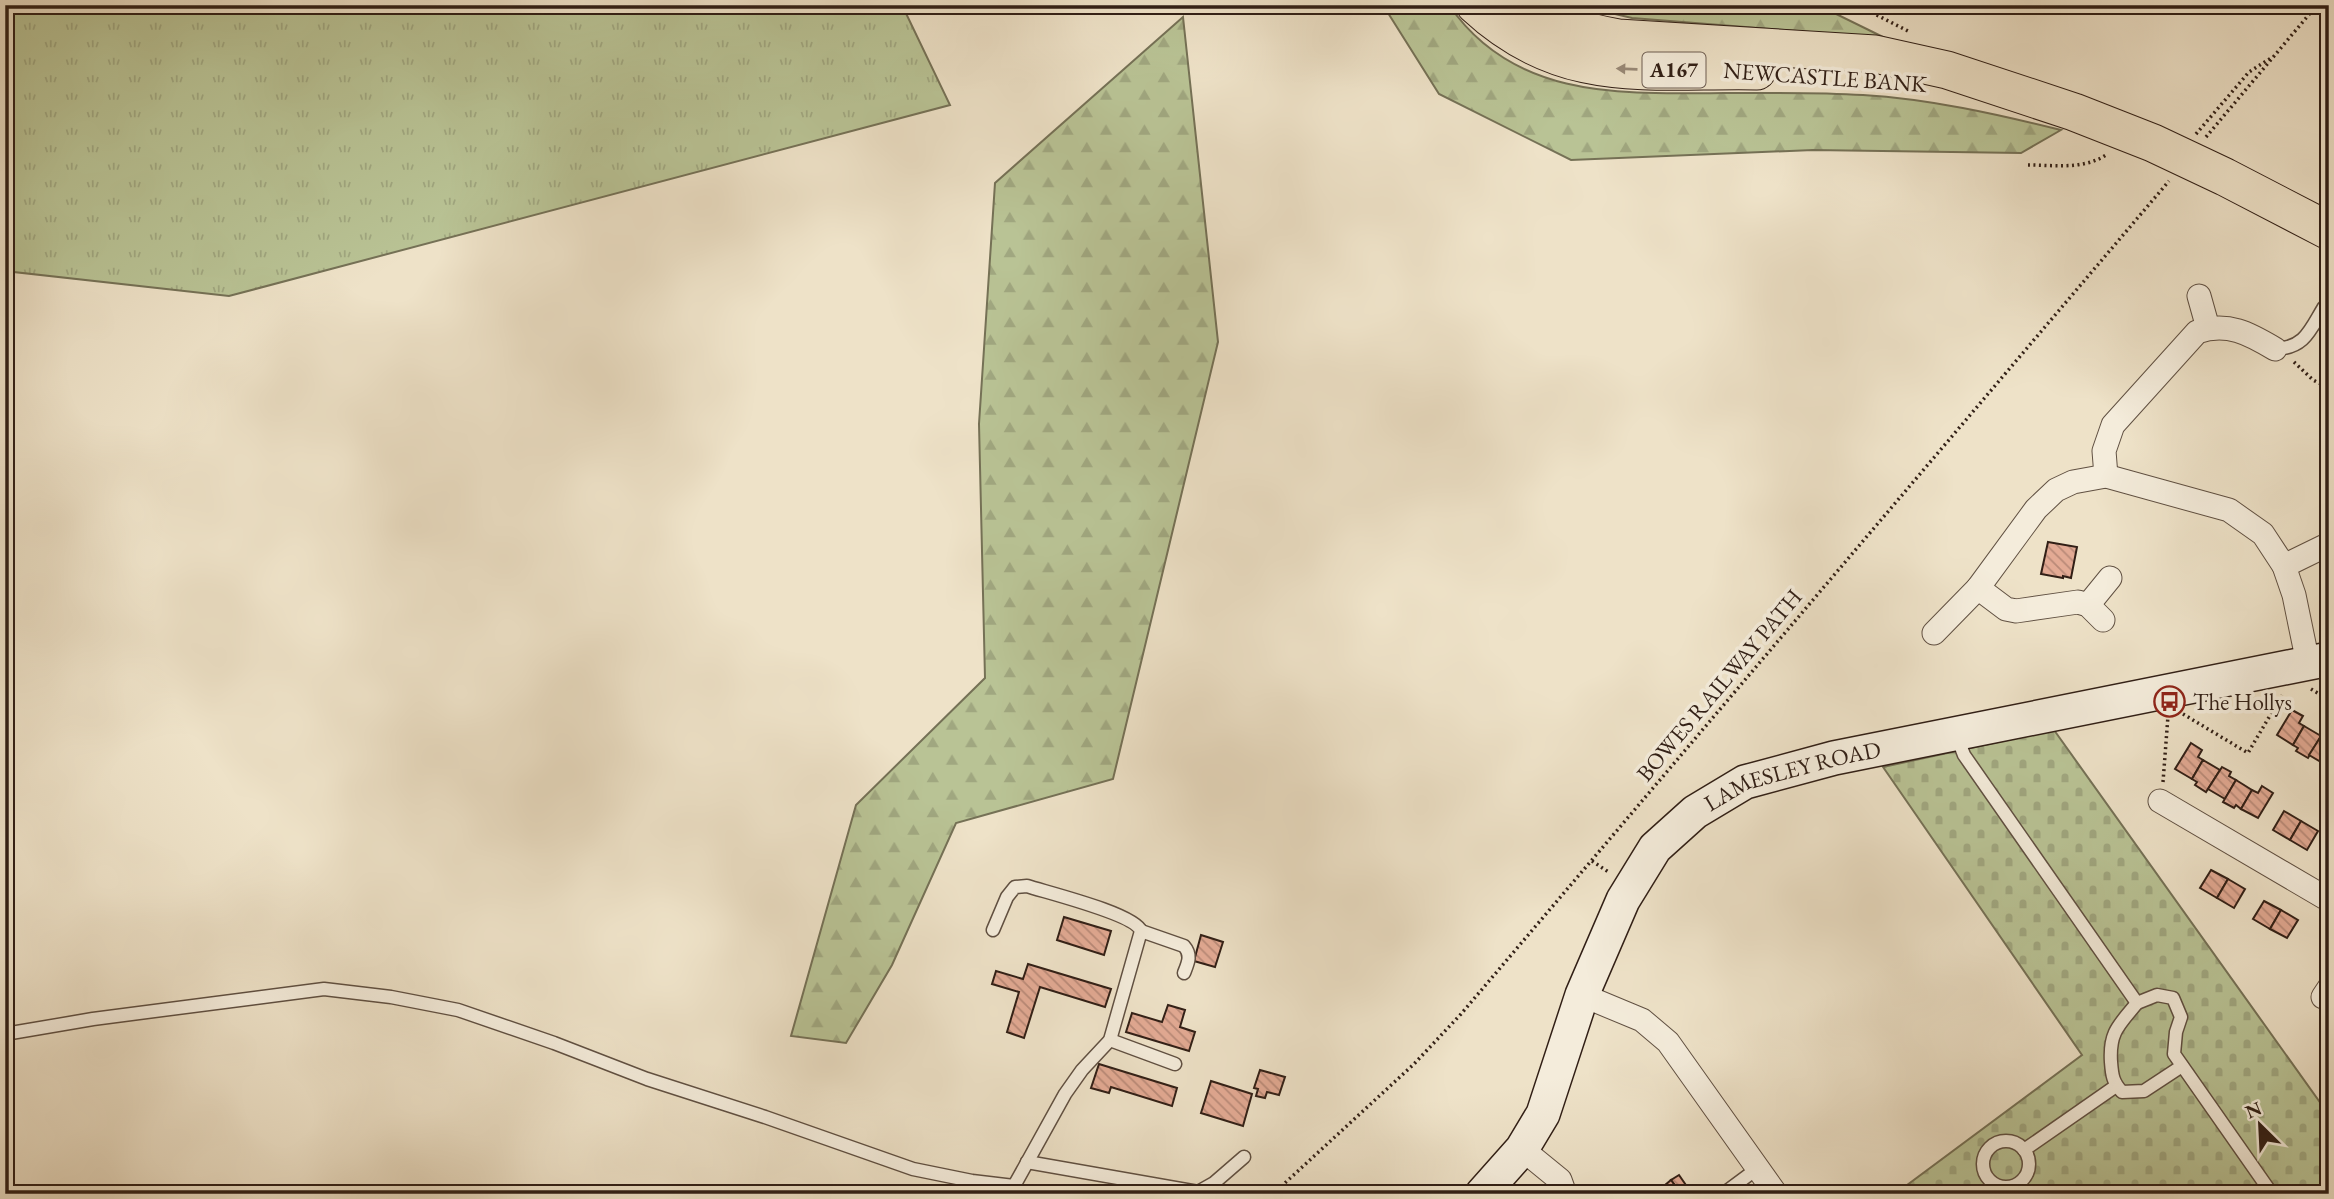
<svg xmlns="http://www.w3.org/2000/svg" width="2334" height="1199" font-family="'EB Garamond',serif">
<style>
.grass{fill:url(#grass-tufts);stroke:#757156;stroke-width:2}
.forest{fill:url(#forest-firs);stroke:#757156;stroke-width:2}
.cemetery{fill:url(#cemetery-stones);stroke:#757156;stroke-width:2}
.building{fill:url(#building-back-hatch);stroke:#311f16;stroke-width:2}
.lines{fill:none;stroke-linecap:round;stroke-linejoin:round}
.lane-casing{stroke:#605042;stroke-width:15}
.street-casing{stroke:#605042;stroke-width:25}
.secondary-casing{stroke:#311f16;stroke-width:36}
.primary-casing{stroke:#311f16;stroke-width:39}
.path{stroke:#311f16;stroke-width:3.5;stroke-dasharray:2 3.5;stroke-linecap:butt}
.lane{stroke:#f4ecdb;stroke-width:12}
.street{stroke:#f4ecdb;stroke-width:23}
.secondary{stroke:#f4ecdb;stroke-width:33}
.primary{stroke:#eee2c8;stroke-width:37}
.oneway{fill:#998a78}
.labels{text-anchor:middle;stroke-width:7;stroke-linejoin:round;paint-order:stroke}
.shield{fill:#f4ecdb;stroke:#6c5c51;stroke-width:2}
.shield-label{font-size:21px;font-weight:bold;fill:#311f16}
.street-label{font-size:23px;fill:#311f16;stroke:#f4ecdb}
.poi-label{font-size:23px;fill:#311f16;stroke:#f4ecdb;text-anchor:start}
</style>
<defs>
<pattern id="grass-tufts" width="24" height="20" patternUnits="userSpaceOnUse" patternTransform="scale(1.75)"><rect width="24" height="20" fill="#b9c395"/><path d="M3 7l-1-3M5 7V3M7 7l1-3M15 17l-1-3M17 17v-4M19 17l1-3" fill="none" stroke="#a0a780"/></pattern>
<pattern id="forest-firs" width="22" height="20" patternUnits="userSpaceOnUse" patternTransform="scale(1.75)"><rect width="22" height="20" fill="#b9c395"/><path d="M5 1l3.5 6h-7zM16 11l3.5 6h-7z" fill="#a0a780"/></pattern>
<pattern id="cemetery-stones" width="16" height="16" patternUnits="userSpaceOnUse" patternTransform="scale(1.75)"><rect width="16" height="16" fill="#b9c395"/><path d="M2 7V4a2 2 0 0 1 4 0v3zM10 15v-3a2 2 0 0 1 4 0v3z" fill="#a0a780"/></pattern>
<pattern id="building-back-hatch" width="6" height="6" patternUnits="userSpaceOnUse" patternTransform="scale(1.75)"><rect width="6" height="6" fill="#e3aa94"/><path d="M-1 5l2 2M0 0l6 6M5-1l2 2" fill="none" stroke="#b98a78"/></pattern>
</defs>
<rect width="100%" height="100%" fill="#eee2c8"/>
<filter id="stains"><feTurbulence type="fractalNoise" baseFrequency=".00286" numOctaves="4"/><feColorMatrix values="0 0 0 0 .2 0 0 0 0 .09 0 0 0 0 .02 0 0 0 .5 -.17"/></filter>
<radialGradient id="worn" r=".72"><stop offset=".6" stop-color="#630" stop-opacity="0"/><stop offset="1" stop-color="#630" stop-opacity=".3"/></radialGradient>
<!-- grass -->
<path class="grass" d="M5 5H902L950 105 229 296 5 271Z"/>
<!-- forest -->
<g class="forest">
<path d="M1383 5H1449C1514 100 1623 94 1724 93 1770 93 1817 92 1863 95 1930 99 1996 114 2061 130L2021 153 1813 150 1571 160 1439 94Z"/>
<path d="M1577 5H1818L1885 38 1632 18Z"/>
<path d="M1183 17 1218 342 1113 779 956 823 892 965 846 1043 791 1036 856 805 985 678 979 424 995 183Z"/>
</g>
<!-- cemetery -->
<path class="cemetery" d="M2054 730 2329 1115V1194H1895L2082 1055 1883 767Z"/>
<!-- building -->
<g class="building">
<path d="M2048 542 2077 547 2071 578 2063 576V578L2041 574Z"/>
<path d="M2292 710 2303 716 2299 723 2304 726 2293 745 2277 735Z"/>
<path d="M2304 726 2321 736 2308 758 2296 751 2298 748 2293 745Z"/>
<path d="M2323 733 2329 736V760L2326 765 2309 755Z"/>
<path d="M2191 743 2202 750 2198 757 2203 760 2192 779 2175 769Z"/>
<path d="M2203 760 2220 770 2206 792 2195 785 2197 782 2192 779Z"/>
<path d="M2222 767 2231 772 2229 776 2236 780 2225 799 2208 789Z"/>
<path d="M2236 780 2252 790 2241 809 2236 805 2234 808 2223 802Z"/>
<path d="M2262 786 2273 793 2258 818 2241 809 2252 790 2258 793Z"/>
<path d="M2284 811 2301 821 2290 840 2273 830Z"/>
<path d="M2301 821 2318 831 2307 850 2290 840Z"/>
<path d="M2211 870 2228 879 2217 898 2200 888Z"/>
<path d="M2228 879 2245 889 2234 908 2217 898Z"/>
<path d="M2264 901 2281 910 2270 929 2253 919Z"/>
<path d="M2281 910 2298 920 2287 938 2270 929Z"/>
<path d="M1064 917 1111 931 1104 955 1057 940Z"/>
<path d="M1201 935 1223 942 1215 967 1194 961Z"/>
<path d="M1028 964 1111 989 1105 1007 1040 987 1024 1038 1007 1032 1019 992 992 984 996 971 1023 979Z"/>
<path d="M1168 1005 1185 1010 1180 1027 1195 1032 1189 1051 1126 1032 1132 1013 1162 1022Z"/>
<path d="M1099 1064 1177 1088 1172 1106 1111 1087 1109 1093 1091 1088Z"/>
<path d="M1260 1070 1285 1077 1279 1095 1267 1092 1265 1098 1256 1096 1258 1089 1254 1088Z"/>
<path d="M1211 1081 1252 1094 1243 1126 1201 1113Z"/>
<path d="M1679 1175 1690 1191 1685 1194H1681L1671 1180Z"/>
<path d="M1671 1180 1681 1194H1670L1664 1186Z"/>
</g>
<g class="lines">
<defs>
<g id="lane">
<path d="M2275 349C2305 348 2310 330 2324 307"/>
<path d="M1956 734 1964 755 2137 1003 2157 995 2173 998 2181 1017 2176 1032 2174 1054 2272 1194"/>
<path d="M993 930 1007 897 1015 887 1027 886C1049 893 1135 914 1141 931L1110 1040 1082 1070 1065 1094 1014 1186V1193"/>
<path d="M1141 931 1184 946C1192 955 1188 963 1184 973"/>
<path d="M2137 1003C2119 1025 2109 1032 2111 1062 2112 1076 2113 1082 2122 1092L2144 1091 2182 1066"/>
<path d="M5 1034 93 1019 324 989 391 997 458 1010 554 1043 647 1079 765 1117 913 1169 972 1181 1014 1186"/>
<path d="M1110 1040 1175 1064"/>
<circle cx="2006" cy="1164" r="23"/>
<path d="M2024 1150 2116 1086"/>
<path d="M1027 1162 1198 1192 1214 1183 1244 1157"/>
<path d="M1723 1194 1758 1168"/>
</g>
<g id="street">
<path d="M2199 296 2208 328"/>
<path d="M2106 476 2104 451 2113 425 2197 332C2227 321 2250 334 2275 349"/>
<path d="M2284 566 2329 544"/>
<path d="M1978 588 2006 609 2016 611 2078 602 2088 605 2103 620"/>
<path d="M2088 605 2110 578"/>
<path d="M1934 633 1978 588 2036 509 2056 490 2073 482 2106 476 2229 510 2263 534 2284 566 2294 595 2308 663"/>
<path d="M2160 801 2329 900"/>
<path d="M1582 995 1642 1020 1668 1042 1776 1194"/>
<path d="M2323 997 2329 988"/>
<path d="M1522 1149 1560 1180 1565 1194"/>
</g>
<g id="secondary">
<path id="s1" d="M1482 1194 1522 1149 1543 1114 1582 995 1623 900 1655 848 1695 812 1745 782 1834 758 2329 659"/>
</g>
<g id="primary">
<path d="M1475 5C1563 87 1648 69 1757 71"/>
<path d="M1527 5C1554 24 1586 32 1618 38L1875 54 1947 70 2074 112 2153 143 2225 177 2329 231"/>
</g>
</defs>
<!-- lane casing -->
<use href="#lane" class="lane-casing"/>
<!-- street casing -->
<use href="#street" class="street-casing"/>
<!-- secondary casing -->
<use href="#secondary" class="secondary-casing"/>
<!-- primary casing -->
<use href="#primary" class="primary-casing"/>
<!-- path -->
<g class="path">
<path d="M1857 5 1908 31"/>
<path d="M2196 134 2249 72 2271 58"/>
<path d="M2206 137 2317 5"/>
<path d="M2028 165C2054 165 2083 170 2106 155"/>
<path d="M2294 362 2313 380 2329 388"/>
<path d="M2311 689 2329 700"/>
<path d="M2183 714 2248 753 2282 695"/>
<path d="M2163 782 2168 716"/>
<path d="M1592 861 1610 873"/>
<path d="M1273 1194 1414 1064 1461 1014 2169 181"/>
</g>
<!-- lane -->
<use href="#lane" class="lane"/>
<!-- street -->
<use href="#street" class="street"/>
<!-- secondary -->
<use href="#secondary" class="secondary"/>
<!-- primary -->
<use href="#primary" class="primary"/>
</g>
<!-- one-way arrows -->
<defs><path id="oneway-solid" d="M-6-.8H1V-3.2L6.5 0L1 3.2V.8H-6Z" transform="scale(1.75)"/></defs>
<use class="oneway" href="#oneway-solid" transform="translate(1627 69) rotate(-178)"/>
<!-- icons -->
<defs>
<symbol id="bus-ring" viewBox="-11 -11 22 22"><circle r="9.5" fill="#f4ecdb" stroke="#8f2418" stroke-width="1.5"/><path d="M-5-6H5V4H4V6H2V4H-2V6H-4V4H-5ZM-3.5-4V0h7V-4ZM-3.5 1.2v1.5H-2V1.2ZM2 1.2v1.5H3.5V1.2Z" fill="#8f2418"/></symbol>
</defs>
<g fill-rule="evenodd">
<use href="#bus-ring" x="2152" y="684" width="35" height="35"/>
</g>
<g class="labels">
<!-- shield labels -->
<rect class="shield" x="1642.5" y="52.5" width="63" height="35" rx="5"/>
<g class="shield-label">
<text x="1674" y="77">A167</text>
</g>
<!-- street labels -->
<g class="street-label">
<text transform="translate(1825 77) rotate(4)" y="8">NEWCASTLE BANK</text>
<text transform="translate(1719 685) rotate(-50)" y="8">BOWES RAILWAY PATH</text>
<text dy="8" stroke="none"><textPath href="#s1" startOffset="550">LAMESLEY ROAD</textPath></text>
</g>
<!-- poi labels -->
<g class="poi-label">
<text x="2193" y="710">The Hollys</text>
</g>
</g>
<!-- margin -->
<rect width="2334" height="1199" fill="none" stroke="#eee2c8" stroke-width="28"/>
<rect x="7" y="7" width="2320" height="1185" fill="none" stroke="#311f16" stroke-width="3.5"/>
<rect x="14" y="14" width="2306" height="1171" fill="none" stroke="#311f16" stroke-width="2"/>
<!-- north arrow -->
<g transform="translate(2260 1125) rotate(336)" stroke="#f4ecdb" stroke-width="5" paint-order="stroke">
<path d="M0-5L12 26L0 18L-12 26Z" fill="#311f16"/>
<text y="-10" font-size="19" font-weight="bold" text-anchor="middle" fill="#311f16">N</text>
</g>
<rect width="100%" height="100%" filter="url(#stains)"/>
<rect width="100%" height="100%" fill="url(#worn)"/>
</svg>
